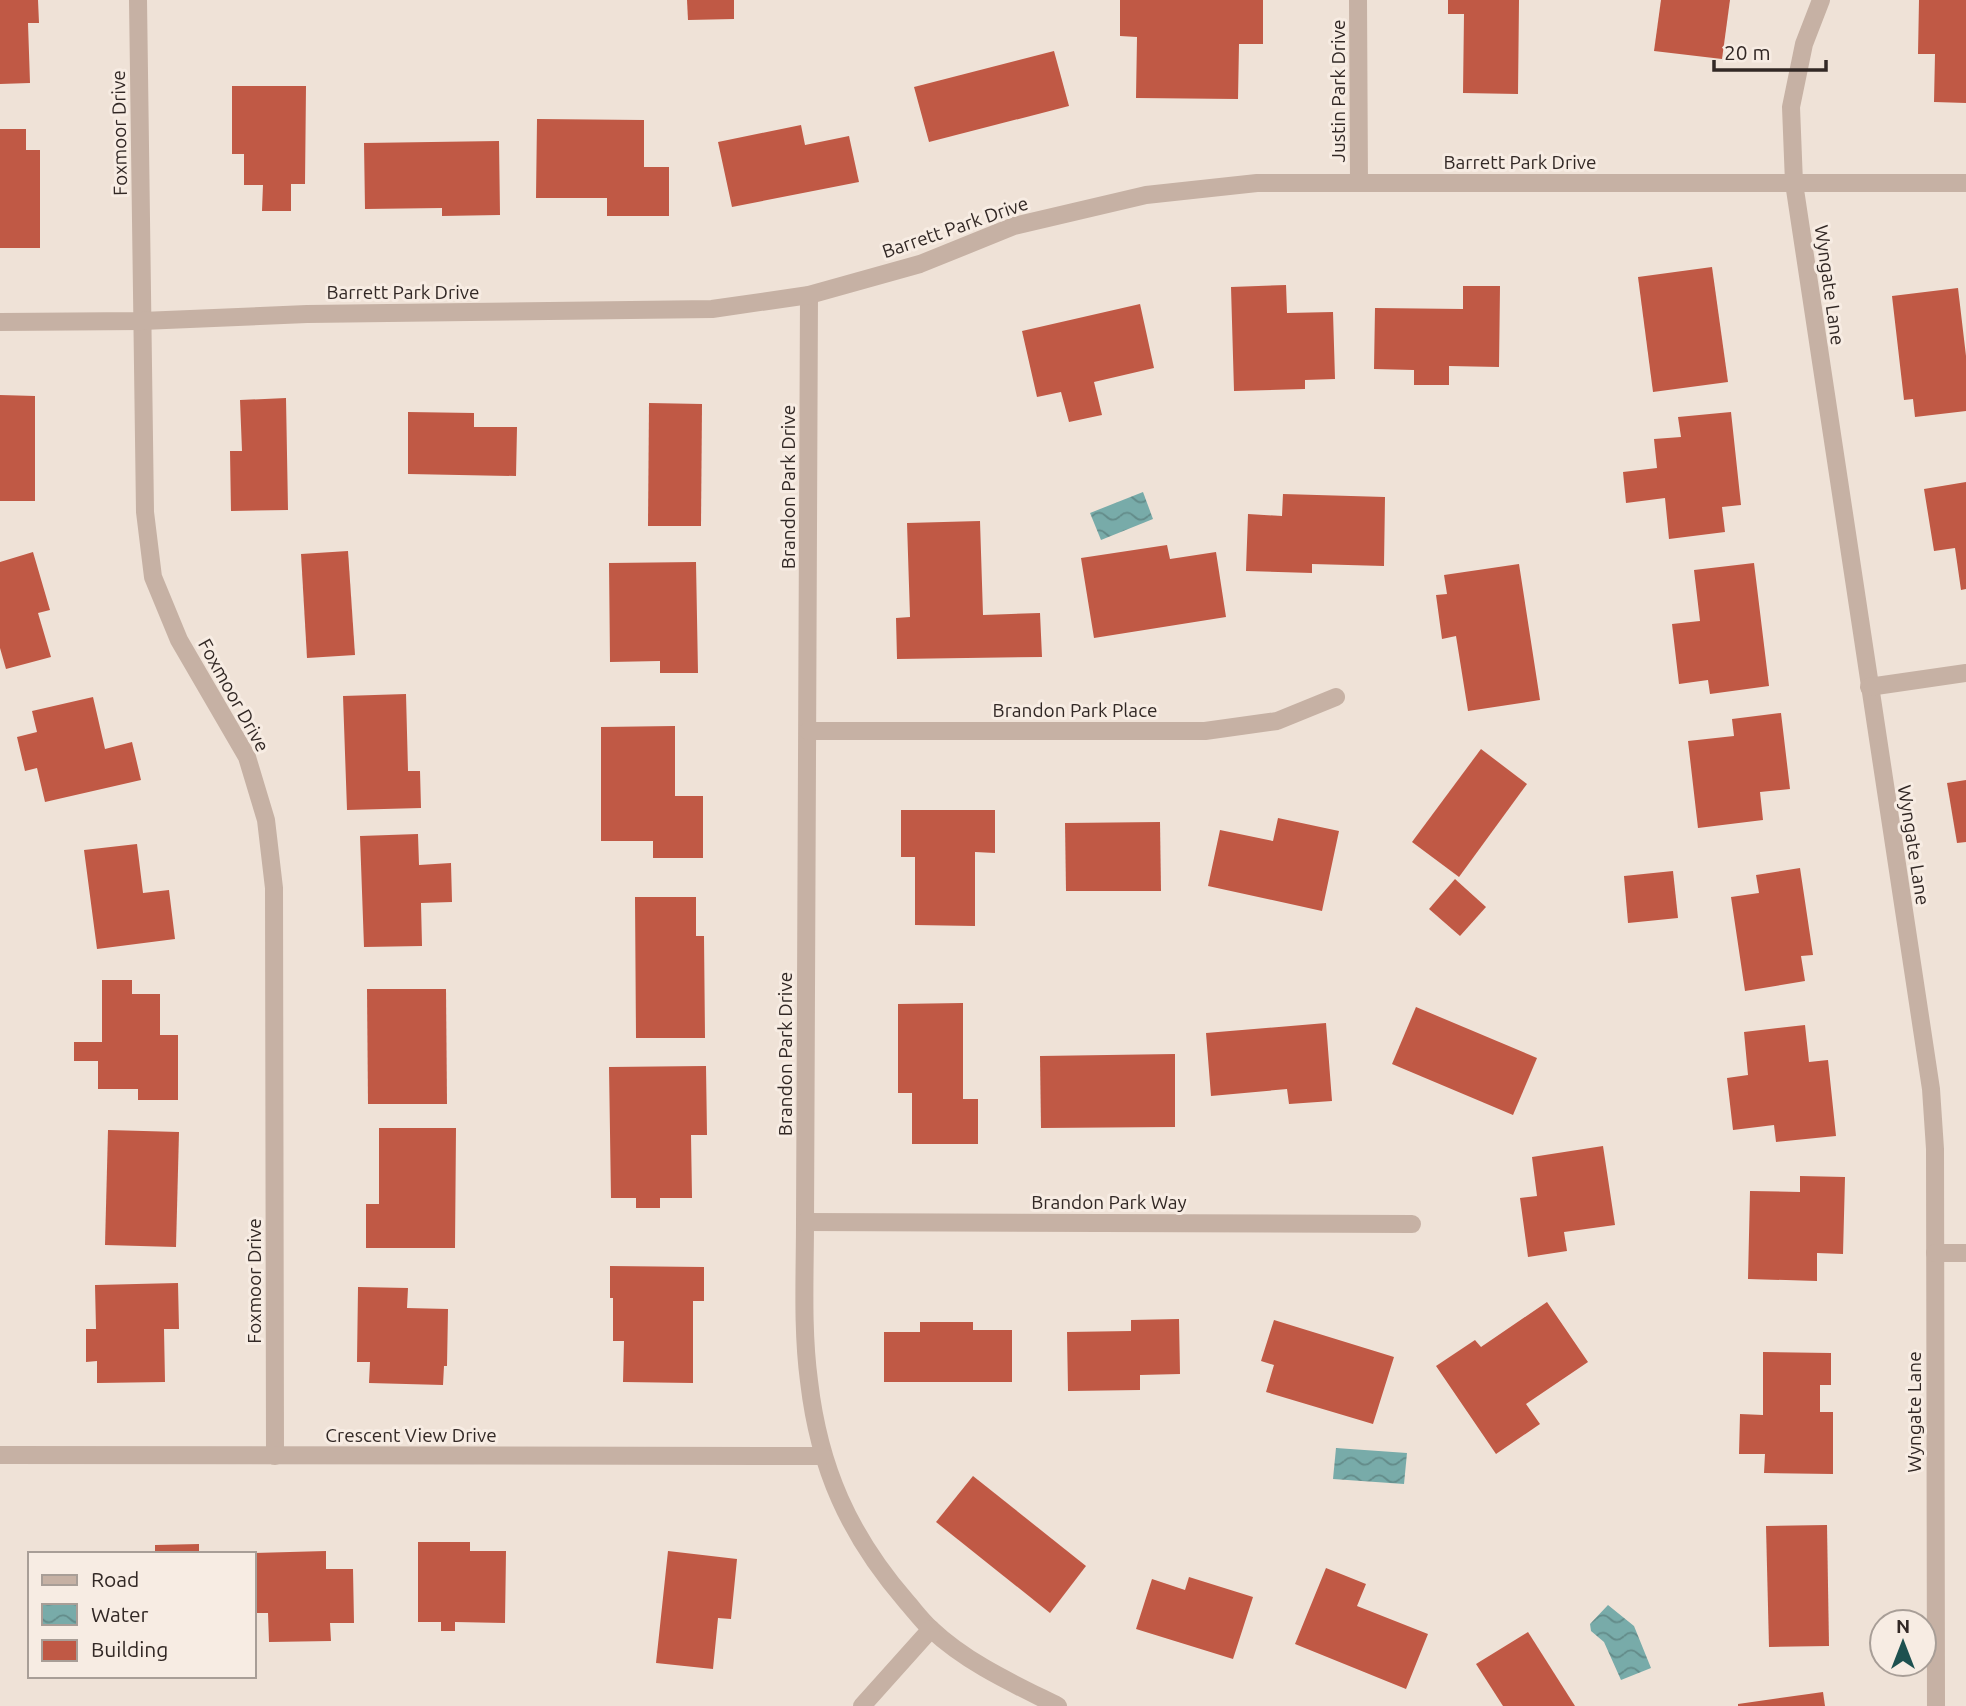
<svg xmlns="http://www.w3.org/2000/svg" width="1966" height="1706" font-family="Ubuntu,sans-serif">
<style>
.water{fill:url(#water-waves)}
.building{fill:#c05945}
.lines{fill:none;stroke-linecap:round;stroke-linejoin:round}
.street{stroke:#c6b1a4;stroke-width:18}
.labels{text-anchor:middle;stroke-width:6;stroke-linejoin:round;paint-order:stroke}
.street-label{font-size:19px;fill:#322825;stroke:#f7ece3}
</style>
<defs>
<pattern id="water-waves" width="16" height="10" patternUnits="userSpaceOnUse" patternTransform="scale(1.75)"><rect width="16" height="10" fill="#78aba9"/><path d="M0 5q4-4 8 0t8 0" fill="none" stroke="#638b89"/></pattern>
</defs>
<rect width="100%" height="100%" fill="#efe2d7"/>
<!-- water -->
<g class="water">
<path d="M1143 492 1153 519 1101 540 1090 513Z"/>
<path d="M1336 1448 1407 1453 1404 1484 1333 1479Z"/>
<path d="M1608 1605 1634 1626 1651 1668 1621 1680 1604 1642 1591 1631 1590 1624Z"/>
</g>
<!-- building -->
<g class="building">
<path d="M0 0H38L39 23H28L30 83 0 84Z"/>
<path d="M687 0H734V19L688 20Z"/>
<path d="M1120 0H1263V44H1239L1238 99 1136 98 1137 37 1120 36Z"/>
<path d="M1448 0H1519L1518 94 1463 93 1464 14H1448Z"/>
<path d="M1661 0H1730L1722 59 1654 51Z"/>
<path d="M1919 0H1966V103L1934 102 1935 54H1918Z"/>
<path d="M1054 51 1069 106 929 142 914 87Z"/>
<path d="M232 86H306L305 184H291V211H262L263 185H244V154H232Z"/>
<path d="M537 119 644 120V167H669V216H607V198H536Z"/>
<path d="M801 125 805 145 849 136 859 182 732 207 718 142Z"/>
<path d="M0 129H26V150H40V248H0Z"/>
<path d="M499 141 500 215 442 216V208L365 209 364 143Z"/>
<path d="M1712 267 1728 382 1653 392 1638 277Z"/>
<path d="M1286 285 1287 313 1333 312 1335 379 1305 380V389L1234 391 1231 287Z"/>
<path d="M1463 286H1500L1499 367 1449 366V385H1414V370L1374 369 1375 308 1463 309Z"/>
<path d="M1958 288 1966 356V411L1915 417 1913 399 1904 400 1892 296Z"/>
<path d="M1140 304 1154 368 1094 382 1102 415 1069 422 1061 392 1037 397 1022 331Z"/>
<path d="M0 395 35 396V501H0Z"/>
<path d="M286 398 288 510 231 511 230 451H242L240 400Z"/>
<path d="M649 403 702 404 701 526H648Z"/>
<path d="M408 412 474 413V427H517L516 476 408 474Z"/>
<path d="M1731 412 1741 505 1722 507 1725 532 1669 539 1665 498 1626 503 1623 472 1657 468 1654 439 1681 437 1678 417Z"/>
<path d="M1966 482V589L1961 590 1955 548 1934 551 1924 489Z"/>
<path d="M1283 494 1385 497 1384 566 1312 564V573L1246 571 1248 514 1282 516Z"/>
<path d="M980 521 983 615 1040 613 1042 657 897 659 896 618 910 617 907 523Z"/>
<path d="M1167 545 1170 559 1216 552 1226 617 1094 638 1081 558Z"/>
<path d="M348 551 355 655 307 658 301 554Z"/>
<path d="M33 552 50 610 38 613 51 657 6 669 0 648V562Z"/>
<path d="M696 562 698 673H660V661L610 662 609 563Z"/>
<path d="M1754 563 1769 686 1710 694 1708 680 1679 684 1672 624 1700 621 1694 570Z"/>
<path d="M1519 564 1540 700 1468 711 1456 636 1442 639 1436 595 1447 594 1444 575Z"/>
<path d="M406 694 408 771H420L421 808 347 810 343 696Z"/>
<path d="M93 697 105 749 132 742 141 780 45 802 37 768 25 771 17 737 37 732 32 711Z"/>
<path d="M1781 713 1790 789 1760 792 1763 820 1698 828 1688 741 1734 736 1732 719Z"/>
<path d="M675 726V796H703V858H653V841H601V727Z"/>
<path d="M1481 749 1527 784 1459 877 1412 842Z"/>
<path d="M1966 780V842L1957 843 1947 783Z"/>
<path d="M901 810H995V853L975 852V926L915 925V857H901Z"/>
<path d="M1278 818 1339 831 1322 911 1208 886 1220 830 1273 841Z"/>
<path d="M1160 822 1161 891H1066L1065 823Z"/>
<path d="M418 834 419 865 451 863 452 902 421 903 422 946 364 947 360 836Z"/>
<path d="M137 844 143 893 169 890 175 939 97 949 84 850Z"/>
<path d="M1800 868 1813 955 1801 956 1805 981 1745 991 1731 897 1759 893 1756 875Z"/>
<path d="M1673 871 1678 918 1628 923 1624 876Z"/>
<path d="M1455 879 1486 907 1460 936 1429 909Z"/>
<path d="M635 897H696V936H704L705 1038H636Z"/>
<path d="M102 980H132V994H160V1035H178V1100H138V1089H98V1061H74V1042H102Z"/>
<path d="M367 989H446L447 1104H368Z"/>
<path d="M963 1003V1099H978V1144H912V1093H898V1004Z"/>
<path d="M1416 1007 1537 1058 1513 1115 1392 1064Z"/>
<path d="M1326 1023 1332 1101 1289 1104 1287 1089 1211 1096 1206 1033Z"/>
<path d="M1805 1025 1809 1062 1828 1060 1836 1136 1776 1142 1774 1125 1733 1130 1727 1078 1748 1075 1744 1032Z"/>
<path d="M1175 1054V1127L1041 1128 1040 1056Z"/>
<path d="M706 1066 707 1135H691L692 1198H660V1208H636V1198H611L609 1067Z"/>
<path d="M379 1128H456L455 1248H366V1204H379Z"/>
<path d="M108 1130 179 1132 176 1247 105 1245Z"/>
<path d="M1603 1146 1615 1225 1564 1232 1567 1251 1528 1257 1520 1198 1537 1196 1532 1157Z"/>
<path d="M1800 1176 1845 1177 1843 1254 1817 1253V1281L1748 1279 1750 1191 1800 1192Z"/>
<path d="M610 1266 704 1267V1301H693V1383L623 1382 624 1341H613V1298H610Z"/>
<path d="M178 1283 179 1329H164L165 1382 97 1383V1361L86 1362V1329H96L95 1285Z"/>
<path d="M358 1287 408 1288 407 1308 448 1309 447 1366H444L443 1385 369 1383 370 1362H357Z"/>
<path d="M1547 1302 1588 1362 1526 1404 1540 1424 1496 1454 1436 1366 1475 1340 1481 1347Z"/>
<path d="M1179 1319 1180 1374 1140 1375V1390L1068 1391 1067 1332 1131 1331V1320Z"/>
<path d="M1274 1320 1394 1357 1373 1424 1266 1392 1274 1365 1261 1361Z"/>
<path d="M920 1322H973V1330H1012V1382H884V1332H920Z"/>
<path d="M1763 1352 1831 1353V1385H1820V1412H1833V1474L1764 1473 1765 1454H1739L1740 1414 1763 1415Z"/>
<path d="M973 1476 1086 1566 1050 1613 936 1522Z"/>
<path d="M1827 1525 1829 1646 1769 1647 1766 1526Z"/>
<path d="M418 1542H470V1551H506L505 1623 455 1622V1631H441V1622H418Z"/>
<path d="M199 1544V1554H155V1545Z"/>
<path d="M326 1551V1569H353L354 1623H330L331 1641 269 1642 268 1613H254V1553Z"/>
<path d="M668 1551 737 1559 731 1619 718 1618 713 1669 656 1663Z"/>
<path d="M1326 1568 1366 1584 1357 1606 1428 1634 1406 1689 1295 1644Z"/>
<path d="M1189 1577 1253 1597 1233 1659 1136 1629 1152 1579 1185 1590Z"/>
<path d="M1528 1632 1575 1706H1503L1476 1664Z"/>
<path d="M1823 1692 1825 1706H1738V1704Z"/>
</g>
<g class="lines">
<!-- street -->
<g class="street">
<path d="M138 0 145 512 153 577 179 640 247 757 266 820 274 888 275 1456"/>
<path d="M1358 0 1359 183"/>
<path d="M1821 0 1804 44 1791 107 1794 183 1931 1089 1935 1149 1936 1706"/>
<path d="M809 295 805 1222C805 1274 802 1329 809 1381 819 1468 849 1535 906 1601 914 1610 922 1621 931 1629 967 1663 1014 1684 1058 1706"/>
<path d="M0 322 142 321 307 314 712 309 809 295 920 264 1014 226 1146 195 1257 183H1966"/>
<path d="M1869 687 1966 673"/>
<path d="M808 731H1205L1277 721 1336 697"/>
<path d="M805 1222 1412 1224"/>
<path d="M1935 1253H1966"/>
<path d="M0 1455 823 1456"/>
<path d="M862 1706 931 1629"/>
</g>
</g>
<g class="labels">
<!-- street labels -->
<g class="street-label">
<text transform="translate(1338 91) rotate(-90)" y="7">Justin Park Drive</text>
<text transform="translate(119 133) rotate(-91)" y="7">Foxmoor Drive</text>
<text x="1520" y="169">Barrett Park Drive</text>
<text transform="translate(955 227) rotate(-19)" y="7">Barrett Park Drive</text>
<text transform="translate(1830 285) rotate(82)" y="7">Wyngate Lane</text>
<text x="403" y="299">Barrett Park Drive</text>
<text transform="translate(788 487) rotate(-90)" y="7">Brandon Park Drive</text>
<text transform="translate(234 695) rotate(61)" y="7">Foxmoor Drive</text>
<text x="1075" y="717">Brandon Park Place</text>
<text transform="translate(1914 845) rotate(81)" y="7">Wyngate Lane</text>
<text transform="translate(785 1054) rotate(-90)" y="7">Brandon Park Drive</text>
<text x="1109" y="1209">Brandon Park Way</text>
<text transform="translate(254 1281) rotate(-90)" y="7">Foxmoor Drive</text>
<text transform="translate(1914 1412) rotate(-90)" y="7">Wyngate Lane</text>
<text x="411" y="1442">Crescent View Drive</text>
</g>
</g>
<!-- legend -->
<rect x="28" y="1552" width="228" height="126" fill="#f7ece3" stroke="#a89e97" stroke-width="2"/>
<rect x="42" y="1575" width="35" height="10" fill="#c6b1a4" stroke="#a89e97" stroke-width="2"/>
<text x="91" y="1587" font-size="21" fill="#322825">Road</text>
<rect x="42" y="1604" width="35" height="21" fill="url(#water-waves)" stroke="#a89e97" stroke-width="2"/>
<text x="91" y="1622" font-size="21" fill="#322825">Water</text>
<rect x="42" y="1640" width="35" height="21" fill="#c05945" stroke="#a89e97" stroke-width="2"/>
<text x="91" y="1657" font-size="21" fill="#322825">Building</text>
<!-- north arrow -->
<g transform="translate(1903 1643)"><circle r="33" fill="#f7ece3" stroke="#a89e97" stroke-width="2"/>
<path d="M0-5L12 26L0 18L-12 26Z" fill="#1d5150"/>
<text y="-10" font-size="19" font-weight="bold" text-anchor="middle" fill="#322825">N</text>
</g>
<!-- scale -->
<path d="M1714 60v10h112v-10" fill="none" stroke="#322825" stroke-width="3.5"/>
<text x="1724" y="60" font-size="21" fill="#322825" stroke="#f7ece3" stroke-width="5" paint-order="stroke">20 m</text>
</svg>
